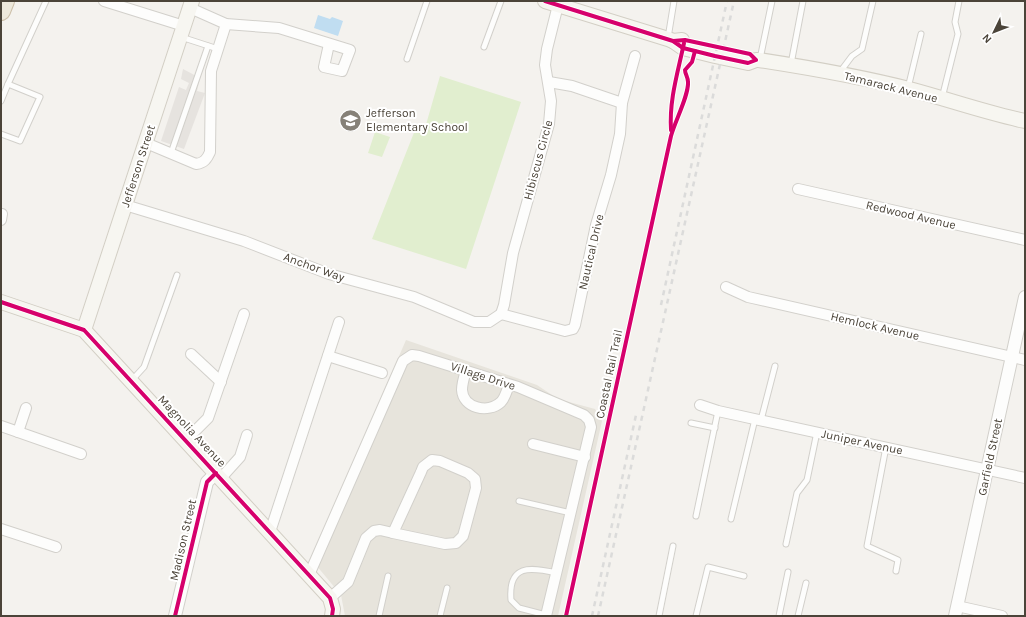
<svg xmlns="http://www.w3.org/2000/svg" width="1026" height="617" font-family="Karla,sans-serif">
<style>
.residential{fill:#e7e4dc}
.green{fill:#e1eecf}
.parking{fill:#e6e3df}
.water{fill:#c0ddf1}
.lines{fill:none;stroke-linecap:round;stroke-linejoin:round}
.service-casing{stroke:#d2d0cb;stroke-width:7}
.minor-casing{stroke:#d2d0cb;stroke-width:12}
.tertiary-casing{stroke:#d2d0cb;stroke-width:14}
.secondary-casing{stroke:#d3cfc5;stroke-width:16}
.motorway-casing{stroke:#ccbfa9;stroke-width:20}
.service{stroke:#fdfdfc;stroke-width:5}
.minor{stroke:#fdfdfc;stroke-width:10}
.tertiary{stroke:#fdfdfc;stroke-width:12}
.secondary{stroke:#f7f6f1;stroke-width:14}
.motorway{stroke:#ede8db;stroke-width:18}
.rail{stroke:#dbdbda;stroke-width:2.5;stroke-dasharray:5 5;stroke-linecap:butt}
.cycleway-casing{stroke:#fff;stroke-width:6}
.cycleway{stroke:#d6006c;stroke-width:4}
.labels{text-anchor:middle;stroke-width:4;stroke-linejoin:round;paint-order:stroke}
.street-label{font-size:12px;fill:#4b4439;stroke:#fff}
.poi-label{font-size:12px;fill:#4b4439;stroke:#fff;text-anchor:start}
</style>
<rect width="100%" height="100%" fill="#f4f2ee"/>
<!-- residential -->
<path class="residential" d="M406 340 537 385 558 399 595 409 602 421 558 616H345L341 595 311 559Z"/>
<!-- green -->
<g class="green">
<path d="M440 76 521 102 466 269 372 239 417 125 425 128Z"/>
<path d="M375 132 390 137 382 157 368 153Z"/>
</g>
<!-- parking -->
<path class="parking" d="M183 69 200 78 197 91 205 93 184 149 161 141 179 87 186 90 189 83 181 79Z"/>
<!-- water -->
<path class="water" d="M318 15 330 19 332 17 343 21 338 36 314 28Z"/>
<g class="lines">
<defs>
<g id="service">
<path d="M181 37 218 49"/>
<path d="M668 38 674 1"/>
<path d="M484 47 501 1"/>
<path d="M407 59 427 1"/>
<path d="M760 59 772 1"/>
<path d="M791 64 803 1"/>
<path d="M840 72 852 56 862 49 873 1"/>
<path d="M908 88 921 34"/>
<path d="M942 98 958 34 955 22 959 1"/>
<path d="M1 101 8 84"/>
<path d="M1 134 20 141 40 97 8 84 46 1"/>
<path d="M171 153 208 46"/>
<path d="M132 380 144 367 177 275"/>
<path d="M761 420 775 366"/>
<path d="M691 423 715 428"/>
<path d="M886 447 867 546 898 560 896 571"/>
<path d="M519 501 571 513"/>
<path d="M696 516 718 411"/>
<path d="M731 519 755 419"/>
<path d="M786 544 797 493 807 480 817 432"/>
<path d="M546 615 519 608 511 600C508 564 530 567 557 573"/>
<path d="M379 616 388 576"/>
<path d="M440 616 447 588"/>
<path d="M659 616 673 546"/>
<path d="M696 616 708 567 744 576"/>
<path d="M779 616 788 572"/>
<path d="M798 616 806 583"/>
</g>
<g id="minor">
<path d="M104 1 184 26"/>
<path d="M190 8 226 24 279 28 350 50 342 71 324 67 329 44"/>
<path d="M549 82 572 86 622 103"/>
<path d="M146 143 196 164C204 163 207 159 210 152L211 71 226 24"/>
<path d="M798 189 1025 240"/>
<path d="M125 205 244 241 329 274 414 297 474 322H489L501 314"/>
<path d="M1 220 2 214"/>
<path d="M726 287 748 297 1025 360"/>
<path d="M501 314 565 331 573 329 575 325 596 225 611 175 620 134 622 103 635 56"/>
<path d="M501 314 504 305 513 253 549 124 551 101 545 65 547 49 558 5"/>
<path d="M191 354 221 382"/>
<path d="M328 356 382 373"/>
<path d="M466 371C464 377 462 383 462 390 463 408 488 414 501 402 505 398 507 390 509 385"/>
<path d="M700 405 718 411 1025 478"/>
<path d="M1 426 81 454"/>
<path d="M18 432 26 408"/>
<path d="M186 440 208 418 244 314"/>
<path d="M533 444 585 457"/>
<path d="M432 460 440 461 468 473 475 479 476 488 465 529 463 536 456 543 445 544 393 533 421 472 423 467Z"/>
<path d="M221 478 240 457 247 435"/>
<path d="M1 529 56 547"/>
<path d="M270 532 339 322"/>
<path d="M309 575 403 361 412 355 419 356 518 387 584 415 589 420 591 427 546 616"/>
<path d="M330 598 348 582 366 538 374 531 380 530 393 533"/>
<path d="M957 606 1002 616"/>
</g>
<g id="tertiary">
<path d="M175 616 207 482 216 473"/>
<path d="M955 616 1025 297"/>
</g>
<g id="secondary">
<path d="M545 1 668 39 673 41 682 40"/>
<path d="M673 41 683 48 715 56 748 63 756 60H759C811 68 863 77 913 90 950 100 987 113 1025 121"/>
<path d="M1 302 84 330 330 598 333 609 332 616"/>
<path d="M84 330 192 1"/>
</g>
<path id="motorway" d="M1 11 5 1"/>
</defs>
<!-- service casing -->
<use href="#service" class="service-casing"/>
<!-- minor casing -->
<use href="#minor" class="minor-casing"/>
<!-- tertiary casing -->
<use href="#tertiary" class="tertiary-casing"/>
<!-- secondary casing -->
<use href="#secondary" class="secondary-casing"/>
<!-- motorway casing -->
<use href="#motorway" class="motorway-casing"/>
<!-- service -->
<use href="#service" class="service"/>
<!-- minor -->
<use href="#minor" class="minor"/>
<!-- tertiary -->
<use href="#tertiary" class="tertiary"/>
<!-- secondary -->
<use href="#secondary" class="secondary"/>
<!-- motorway -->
<use href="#motorway" class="motorway"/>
<!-- rail -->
<g class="rail">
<path d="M661 305 727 1"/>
<path d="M592 616 636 415"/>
<path d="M598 616 734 1"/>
</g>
<defs>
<g id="cycleway">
<path d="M545 1 673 41 685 40 750 54 756 60 748 63 715 56 683 48 673 41"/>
<path d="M671 130C669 100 678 72 684 43"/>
<path d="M1 302 84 330 330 598 333 609 332 616"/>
<path d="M175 616 207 482 216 473"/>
<path d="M566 616 671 136C675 121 689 95 688 82 688 77 685 74 685 70L692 62 695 51"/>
</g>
</defs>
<!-- cycleway casing -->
<use href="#cycleway" class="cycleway-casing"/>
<!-- cycleway -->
<use href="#cycleway" class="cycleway"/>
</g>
<!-- icons -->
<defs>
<symbol id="school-disc" viewBox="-11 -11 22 22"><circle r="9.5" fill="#868178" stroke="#fff"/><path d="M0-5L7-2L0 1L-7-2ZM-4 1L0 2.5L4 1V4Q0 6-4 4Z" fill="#fff"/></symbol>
</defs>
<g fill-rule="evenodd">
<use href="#school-disc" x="338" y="108" width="25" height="25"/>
</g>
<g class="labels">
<!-- street labels -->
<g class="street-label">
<text transform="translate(891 87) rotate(14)" y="4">Tamarack Avenue</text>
<text transform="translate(538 160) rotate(-75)" y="4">Hibiscus Circle</text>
<text transform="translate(138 166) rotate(-72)" y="4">Jefferson Street</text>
<text transform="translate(911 215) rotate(13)" y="4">Redwood Avenue</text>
<text transform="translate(591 252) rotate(-77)" y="4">Nautical Drive</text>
<text transform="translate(314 267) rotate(20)" y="4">Anchor Way</text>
<text transform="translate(875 326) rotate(13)" y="4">Hemlock Avenue</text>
<text transform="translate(609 374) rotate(-78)" y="4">Coastal Rail Trail</text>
<text transform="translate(483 376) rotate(18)" y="4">Village Drive</text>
<text transform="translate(192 431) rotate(47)" y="4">Magnolia Avenue</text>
<text transform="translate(862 442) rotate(12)" y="4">Juniper Avenue</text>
<text transform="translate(990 457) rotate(-78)" y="4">Garfield Street</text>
<text transform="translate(183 540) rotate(-77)" y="4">Madison Street</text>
</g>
<!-- poi labels -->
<g class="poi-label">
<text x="366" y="117">Jefferson<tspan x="366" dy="14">Elementary School</tspan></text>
</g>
</g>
<!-- border -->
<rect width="1026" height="617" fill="none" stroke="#4b4439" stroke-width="4"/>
<!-- north arrow -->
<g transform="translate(994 32) rotate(227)" stroke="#ffffff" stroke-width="3" paint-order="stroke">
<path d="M0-3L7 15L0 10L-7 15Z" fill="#4b4439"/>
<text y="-6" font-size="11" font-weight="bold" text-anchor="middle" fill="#4b4439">N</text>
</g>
</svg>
